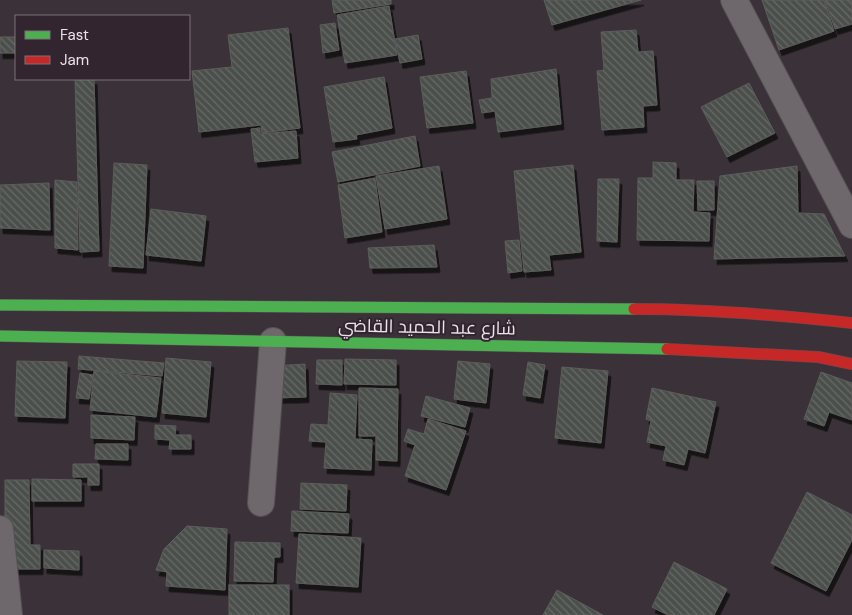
<svg xmlns="http://www.w3.org/2000/svg" width="852" height="615" font-family="'DM Sans',Cairo,sans-serif">
<style>
.building{fill:url(#building-back-hatch);stroke:#5d5c5c;filter:url(#shadow)}
.lines{fill:none;stroke-linecap:round;stroke-linejoin:round}
.street-casing{stroke:#564f54;stroke-width:28}
.fast-casing{stroke:#564f54;stroke-width:12}
.jam-casing{stroke:#564f54;stroke-width:12}
.street{stroke:#6e686d;stroke-width:26}
.fast{stroke:#4caf50;stroke-width:11}
.jam{stroke:#c62828;stroke-width:11}
.labels{text-anchor:middle;stroke-width:4;stroke-linejoin:round;paint-order:stroke}
.street-label{font-size:18px;fill:#ece3ea;stroke:#332530}
</style>
<defs>
<pattern id="building-back-hatch" width="6" height="6" patternUnits="userSpaceOnUse" patternTransform="scale(1.25)"><rect width="6" height="6" fill="#4c504c"/><path d="M-1 5l2 2M0 0l6 6M5-1l2 2" fill="none" stroke="#666966"/></pattern>
<filter id="shadow"><feDropShadow dx="3" dy="5.5" stdDeviation="0" flood-color="#0009"/></filter>
</defs>
<rect width="100%" height="100%" fill="#3a3238"/>
<!-- building -->
<g class="building">
<path d="M332 0H391V4L334 13Z"/>
<path d="M544 0H641L552 25Z"/>
<path d="M762 0H824L834 31 779 50Z"/>
<path d="M825 0H852V24L835 29Z"/>
<path d="M389 6 397 55 345 63 337 15Z"/>
<path d="M335 23 339 50 323 53 320 25Z"/>
<path d="M288 28 300 128 262 133 261 125 199 132 192 71 232 67 228 35Z"/>
<path d="M636 30 638 52 653 51 657 105 643 106 644 127 602 130 597 71 604 70 601 32Z"/>
<path d="M418 35 422 59 400 63 395 39Z"/>
<rect x="0" y="37" width="16" height="16"/>
<path d="M556 69 561 124 498 132 495 111 482 113 479 100 492 98 491 79Z"/>
<path d="M466 71 473 123 427 128 420 77Z"/>
<path d="M384 77 392 128 356 135 357 139 333 142 324 87Z"/>
<path d="M75 79H94L99 251 80 252Z"/>
<path d="M749 83 775 133 727 157 701 107Z"/>
<path d="M260 128V134L296 131 298 158 255 162 251 129Z"/>
<path d="M415 136 420 166 338 182 332 152Z"/>
<path d="M653 162 676 163V180H694L693 212 710 213 709 241 637 240 638 178H653Z"/>
<path d="M114 163 147 165 143 268 109 266Z"/>
<path d="M573 165 581 252 549 255 551 270 524 272 514 171Z"/>
<path d="M439 166 447 219 385 229 376 176Z"/>
<path d="M797 166 798 213 824 214 845 256 714 259 720 176Z"/>
<path d="M375 178 382 232 345 238 338 185Z"/>
<path d="M598 179H619L617 242 597 241Z"/>
<path d="M55 180 77 182 78 250 55 248Z"/>
<path d="M697 181H714V210H698Z"/>
<path d="M49 183 50 230 0 228V185Z"/>
<path d="M151 209 206 216 201 261 146 255Z"/>
<path d="M519 240 522 271 508 273 505 241Z"/>
<path d="M434 245 437 267 370 268 368 248Z"/>
<path d="M79 356 164 363 162 376 78 369Z"/>
<path d="M166 358 211 362 206 417 162 413Z"/>
<path d="M345 359 396 360V385L344 384Z"/>
<path d="M317 360H342V385L316 384Z"/>
<path d="M17 361 67 362 65 418 15 416Z"/>
<path d="M458 361 490 364 486 403 454 399Z"/>
<path d="M528 362 545 365 540 398 523 395Z"/>
<path d="M305 364 306 397 274 398 273 366Z"/>
<path d="M562 367 608 371 601 443 555 438Z"/>
<path d="M94 371 161 378 156 417 90 410Z"/>
<path d="M821 372 852 383V420L829 412 824 426 804 419Z"/>
<path d="M80 373 93 375 89 399 76 398Z"/>
<path d="M359 388 398 389 397 461 376 460V436H359Z"/>
<path d="M652 388 716 402 705 453 688 449 684 465 663 460 666 446 647 442 651 421 646 419Z"/>
<path d="M330 393 357 395 355 439 372 440 371 470 324 468 326 442 309 441 311 424 328 425Z"/>
<path d="M426 396 470 408 465 427 421 416Z"/>
<path d="M91 415 135 417 134 440 91 438Z"/>
<path d="M428 419 466 431 446 490 405 476 415 445 404 441 408 429 424 434Z"/>
<path d="M155 425 176 426 175 435H191V449H169L170 440 155 439Z"/>
<path d="M96 444H128V460L95 459Z"/>
<path d="M73 464H99V485H88V477H73Z"/>
<path d="M32 479 81 480V501H32Z"/>
<path d="M5 480H29L30 545H40V569H5Z"/>
<path d="M301 483 347 485 346 511 300 509Z"/>
<path d="M807 492 852 515V540L826 591 771 563Z"/>
<path d="M292 511 349 514 348 533 291 531Z"/>
<path d="M187 526 227 529 225 590 166 586 167 572 156 570 164 549Z"/>
<path d="M299 534 361 538 358 587 296 583Z"/>
<path d="M235 542 280 543V557H274L273 582 234 581Z"/>
<path d="M44 550 79 551V570L44 568Z"/>
<path d="M674 562 727 589 714 615H668L652 607Z"/>
<rect x="229" y="585" width="60" height="30"/>
<path d="M557 590 603 615H543Z"/>
</g>
<g class="lines">
<defs>
<g id="street">
<path d="M734 0 852 225"/>
<path d="M261 503 273 341"/>
<path d="M0 529 9 615"/>
</g>
<g id="fast">
<path d="M0 305 634 309"/>
<path d="M0 336 667 349"/>
</g>
<g id="jam">
<path d="M634 309C707 309 779 315 852 323"/>
<path d="M667 349 818 357 852 364"/>
</g>
</defs>
<!-- street casing -->
<use href="#street" class="street-casing"/>
<!-- fast casing -->
<use href="#fast" class="fast-casing"/>
<!-- jam casing -->
<use href="#jam" class="jam-casing"/>
<!-- street -->
<use href="#street" class="street"/>
<!-- fast -->
<use href="#fast" class="fast"/>
<!-- jam -->
<use href="#jam" class="jam"/>
</g>
<g class="labels">
<!-- street labels -->
<g class="street-label">
<text transform="translate(427 327) rotate(1)" y="6">شارع عبد الحميد القاضي</text>
</g>
</g>
<!-- legend -->
<rect x="15" y="15" width="175" height="65" fill="#332530" stroke="#7d717a"/>
<rect x="25" y="31" width="25" height="8" fill="#4caf50" stroke="#7d717a"/>
<text x="60" y="40" font-size="15" fill="#ece3ea">Fast</text>
<rect x="25" y="56" width="25" height="8" fill="#c62828" stroke="#7d717a"/>
<text x="60" y="65" font-size="15" fill="#ece3ea">Jam</text>
</svg>
